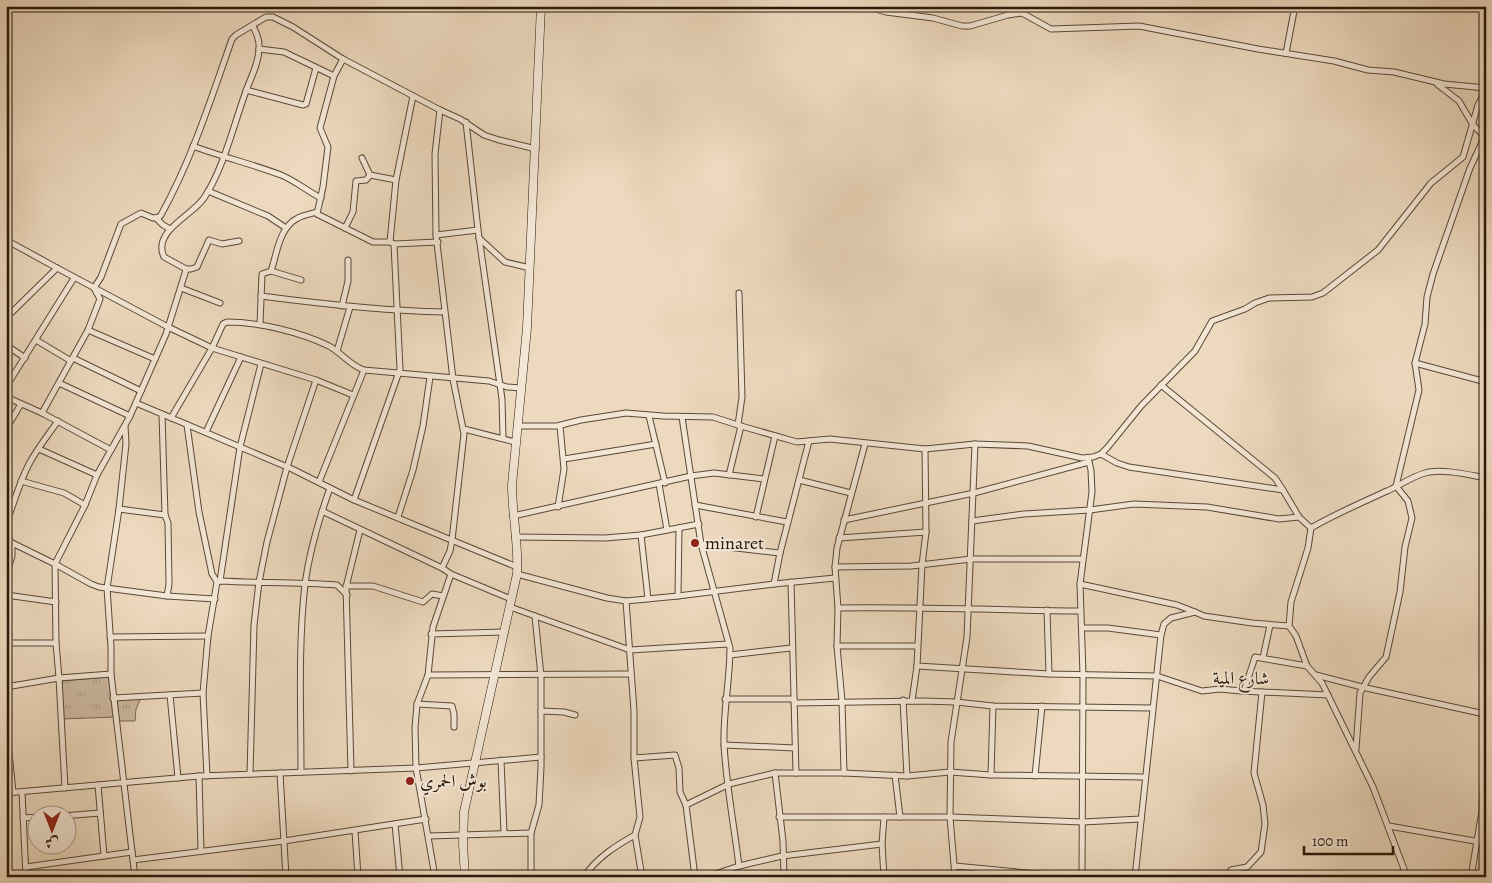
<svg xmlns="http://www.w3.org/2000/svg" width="1492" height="883" font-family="Alegreya,Amiri,serif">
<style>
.grass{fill:url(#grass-tufts);stroke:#7a6856}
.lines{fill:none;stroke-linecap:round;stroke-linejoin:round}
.street-casing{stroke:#594938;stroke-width:7}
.secondary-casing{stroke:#28190b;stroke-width:9}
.street{stroke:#f3e6d5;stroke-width:5}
.secondary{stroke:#f3e6d5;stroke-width:8}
.poi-dot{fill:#8f2418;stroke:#f3e6d5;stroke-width:2}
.labels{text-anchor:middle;stroke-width:4;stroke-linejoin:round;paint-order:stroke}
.poi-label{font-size:18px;fill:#28190b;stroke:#f3e6d5;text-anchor:start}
.street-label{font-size:18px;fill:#28190b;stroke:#f3e6d5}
</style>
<defs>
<pattern id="grass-tufts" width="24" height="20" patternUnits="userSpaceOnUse" patternTransform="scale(1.25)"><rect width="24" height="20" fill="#ccb8a0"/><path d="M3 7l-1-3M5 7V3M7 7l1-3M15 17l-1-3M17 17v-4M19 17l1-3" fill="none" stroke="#af9e88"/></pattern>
</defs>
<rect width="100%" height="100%" fill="#edd9be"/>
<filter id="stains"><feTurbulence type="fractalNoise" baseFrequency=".004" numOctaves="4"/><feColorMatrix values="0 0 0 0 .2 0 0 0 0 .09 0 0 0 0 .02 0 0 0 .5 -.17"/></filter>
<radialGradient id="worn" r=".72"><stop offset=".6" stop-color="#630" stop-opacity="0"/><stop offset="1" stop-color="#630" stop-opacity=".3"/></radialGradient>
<!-- grass -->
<g class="grass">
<path d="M111 677 116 717 62 719 60 681Z"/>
<path d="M141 698 136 709 135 721H119L117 699Z"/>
</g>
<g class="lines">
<defs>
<g id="street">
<path d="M865 6 886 12 933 18 962 26H970L1008 15 1022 13 1051 29 1139 26 1258 49 1334 61 1368 70 1394 72 1444 84 1486 88"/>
<path d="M259 49 284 52 334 76"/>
<path d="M1286 53 1295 6"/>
<path d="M343 59 334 76 320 128 328 147 323 187 317 214 373 242H390L394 244 438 242"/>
<path d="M1437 84 1459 101 1473 125 1486 138"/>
<path d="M246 90 303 105 306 104 316 68"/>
<path d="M440 110 435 154 436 235 453 379 464 434 452 540 450 551 442 568"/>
<path d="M466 122 478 230 502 399 503 438"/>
<path d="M193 146C222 157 252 164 281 175 294 180 307 191 321 198"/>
<path d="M362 158 370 175"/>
<path d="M370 175 396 180"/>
<path d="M208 191 268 216 286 228"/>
<path d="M156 218 163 225 170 229"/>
<path d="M345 228 353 212 356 181 366 180 370 175"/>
<path d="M436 235 478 230"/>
<path d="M479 238 505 262 530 268"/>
<path d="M6 240 57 268 168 327 212 348 316 380 353 395"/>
<path d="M390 242 396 180 413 96"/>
<path d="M186 269H191L197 267 209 240 222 244 239 241"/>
<path d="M271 271C277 254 279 227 298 218 303 215 311 214 317 212"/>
<path d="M181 288 220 303"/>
<path d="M261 296C322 304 382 311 444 312"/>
<path d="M342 306 348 281V260"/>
<path d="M6 318 57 268"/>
<path d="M260 324 262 274 271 271 301 280"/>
<path d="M88 330 155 359"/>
<path d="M36 340 71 361"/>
<path d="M6 345 25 358"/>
<path d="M337 351 350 307"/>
<path d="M73 358 141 391"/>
<path d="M1415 363 1486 382"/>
<path d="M59 383 130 416"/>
<path d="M1161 385 1275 478 1283 490"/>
<path d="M6 387 74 278"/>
<path d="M6 397 42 413 111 450"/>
<path d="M136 403 292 469 354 500 517 567"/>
<path d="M42 413 88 330 100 299 94 288 101 277 121 224 141 213 153 218 159 217 161 215C192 159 211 99 232 39L236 35 266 17H273L293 27 343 59 440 110 460 119 484 135 499 140 536 149"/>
<path d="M162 414 165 515 168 523 169 584 167 596"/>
<path d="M649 416 665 483"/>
<path d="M682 417 701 544 730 648C730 680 723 711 724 744 726 784 734 825 739 866"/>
<path d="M171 418 212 348 223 324 227 322C259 322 300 332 329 346 342 353 349 365 364 370L489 381 507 387 521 388"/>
<path d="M187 425 199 512 212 574 217 582"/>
<path d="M738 425 742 397 739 293"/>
<path d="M125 426 126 444 119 509 107 588 111 647V674L135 877"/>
<path d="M517 426H557L581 420 626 413 663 416 713 417 741 426 797 442 830 439 925 449 975 444 1028 446 1082 458 1093 457 1101 454 1107 448 1141 406 1195 351 1212 321 1245 309 1255 303 1269 298 1312 297 1323 293 1378 250 1431 183 1463 157 1478 105 1486 91"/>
<path d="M6 429 21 404"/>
<path d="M464 429 515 442"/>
<path d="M206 432 241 357"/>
<path d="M39 449 97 475"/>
<path d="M1101 454 1117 463 1129 467 1283 490 1299 517 1311 528"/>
<path d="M564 459 656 444"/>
<path d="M729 475 741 426"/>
<path d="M799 480 851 493"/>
<path d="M21 481 64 493 85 505"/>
<path d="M319 482 364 370"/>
<path d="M659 484 667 530"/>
<path d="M1396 486 1419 390 1415 363 1425 324 1427 297 1433 274 1470 168 1484 138"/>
<path d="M354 500 400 369 394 244"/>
<path d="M695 505 787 522"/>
<path d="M558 507 564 469 560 426"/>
<path d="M119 509 165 515"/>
<path d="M322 511 442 568 451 574 511 599"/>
<path d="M513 516 691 476 714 473 764 479"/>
<path d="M398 517 413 470 423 426 430 377"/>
<path d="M756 517 775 436"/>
<path d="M844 520 974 493 1089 462"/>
<path d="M972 521 1024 514 1090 510 1134 504 1207 507 1279 519 1299 517"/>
<path d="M6 523C14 504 19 483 29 464 37 449 48 435 58 421"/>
<path d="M1311 528 1308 548 1291 602 1289 626 1296 636 1307 666 1322 683 1373 787 1407 877"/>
<path d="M1311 528C1335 514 1361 503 1387 491 1399 486 1411 477 1425 473 1441 468 1469 475 1486 478"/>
<path d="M641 535 648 599"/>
<path d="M515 537 605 538 641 535 699 524"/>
<path d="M839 538 926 532"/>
<path d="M6 540 55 564 91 584 99 587 167 596 215 599"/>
<path d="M701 544 780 553"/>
<path d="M835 567 911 566 971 559H1082"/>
<path d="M517 574 607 598 626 601 678 596 774 584 835 578"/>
<path d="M6 575 12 556V543"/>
<path d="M220 581 240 447 261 364"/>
<path d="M791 582 796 773"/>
<path d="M774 584 780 553 809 441"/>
<path d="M1080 584 1177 605 1195 612"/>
<path d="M346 586H373L423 602 432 594 443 596"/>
<path d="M6 595 56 602"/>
<path d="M678 596 679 528"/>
<path d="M626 601 634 711V758L640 817 635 835 642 877"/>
<path d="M510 607 630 650 728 644"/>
<path d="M838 608C918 607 999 610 1080 611"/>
<path d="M1047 610 1049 674"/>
<path d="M1082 628H1108L1161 635 1164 624 1171 618 1195 612 1204 616 1252 623 1289 626"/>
<path d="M431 634 504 632"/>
<path d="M110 637 208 636"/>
<path d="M6 643H56"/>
<path d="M837 646H917"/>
<path d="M730 655 791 648"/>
<path d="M1263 658 1270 625"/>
<path d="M917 666 1049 674 1157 676 1202 691 1220 689 1241 691 1328 695"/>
<path d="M428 675 630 674"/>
<path d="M1316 675 1362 687 1480 713 1486 717"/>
<path d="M6 687 59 678 111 674"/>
<path d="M1244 691 1255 657 1307 666"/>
<path d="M6 695 8 736 6 737"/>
<path d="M170 695 178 778"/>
<path d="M113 698 203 693"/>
<path d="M725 699H794"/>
<path d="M903 700 907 776"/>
<path d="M912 701 917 666 922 565 926 532 925 449"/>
<path d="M794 703 923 701 956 702 993 706 1152 708"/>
<path d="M417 704 452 706 454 714V727"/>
<path d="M541 711 564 712 575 715"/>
<path d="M724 745 795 748"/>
<path d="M1356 749 1360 693 1369 677 1386 657 1400 592 1405 547 1412 518 1408 501 1396 486"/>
<path d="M6 751 9 753 13 792"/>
<path d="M634 758 675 755 679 768 680 792 686 805 695 877"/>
<path d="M501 760 504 833"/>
<path d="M351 771 346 587 360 530"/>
<path d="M301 772C301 710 298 646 305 584 309 555 320 516 330 488"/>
<path d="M280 773 286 877"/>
<path d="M775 773 783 841 784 877"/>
<path d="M844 773 842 701 837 646 838 608 835 567 837 548 865 444"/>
<path d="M250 774 254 625 259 582 267 542 287 467 316 380"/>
<path d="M895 775 900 817"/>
<path d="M991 775 993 706"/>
<path d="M199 776 201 851"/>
<path d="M207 776 203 693 208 636 217 582 220 581C259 583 298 582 337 585L347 595"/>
<path d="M1035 776 1042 706"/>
<path d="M98 785 104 856"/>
<path d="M65 788 59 678 56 643 55 564 85 505 97 475 130 416 166 334 186 270V269L164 257C152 231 192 216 204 198 223 170 234 124 246 91 251 77 259 63 259 48 260 39 256 33 253 26"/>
<path d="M22 792 26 877"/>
<path d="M6 793 199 776 416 768 541 757"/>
<path d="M686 805 729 784 775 773H844L907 776 950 772 991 775 1145 777"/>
<path d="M63 816 100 813"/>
<path d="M779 817H950L1083 822 1141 819"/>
<path d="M884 817 882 844 884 877"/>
<path d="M23 818 38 817"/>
<path d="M395 824 400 877"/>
<path d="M1389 826 1486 843"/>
<path d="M355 831 358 877"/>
<path d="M429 836 531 833"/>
<path d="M133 860 284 841 426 819"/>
<path d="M955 866 1027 873 1079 877"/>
<path d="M26 867 132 852"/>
<path d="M435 877 416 768 415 728 417 704 428 675 433 627 451 574"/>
<path d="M531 877V833L539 805 541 767V676L535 616"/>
<path d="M584 877C596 858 617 845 635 835"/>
<path d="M706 877 739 866 782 856 882 844"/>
<path d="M955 877 950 817 951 742 967 637 975 444"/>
<path d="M1082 877 1083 675 1080 584 1092 492 1091 470 1088 458"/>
<path d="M1135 877 1161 635"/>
<path d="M1229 877 1231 870 1247 867 1261 852 1265 824 1263 805 1254 773 1262 692"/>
<path d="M1471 877 1482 811 1486 734"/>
</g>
<path id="secondary" d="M465 877 463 844 464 812 517 574C519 544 512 515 512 485L527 328 541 6"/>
</defs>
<!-- street casing -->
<use href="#street" class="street-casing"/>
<!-- secondary casing -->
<use href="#secondary" class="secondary-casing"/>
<!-- street -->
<use href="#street" class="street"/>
<!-- secondary -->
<use href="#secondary" class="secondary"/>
</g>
<!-- markers -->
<g class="poi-dot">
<circle cx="695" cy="543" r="5"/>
<circle cx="410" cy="781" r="5"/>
</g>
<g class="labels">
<!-- poi labels -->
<g class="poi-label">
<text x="705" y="549">minaret</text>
<text x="420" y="787">بوش الحمري</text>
</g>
<!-- street labels -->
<g class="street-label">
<text transform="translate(1241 678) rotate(1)" y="6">شارع المية</text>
</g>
</g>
<!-- margin -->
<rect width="1492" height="883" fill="none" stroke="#edd9be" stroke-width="25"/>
<rect x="8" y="8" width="1477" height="868" fill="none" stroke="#28190b" stroke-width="2.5"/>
<rect x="12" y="12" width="1467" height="858" fill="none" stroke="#28190b"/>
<!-- north arrow -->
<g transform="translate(52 830) rotate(180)"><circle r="24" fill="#f3e6d5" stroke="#a29484"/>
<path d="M0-4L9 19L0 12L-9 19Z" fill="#8f2418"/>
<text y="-8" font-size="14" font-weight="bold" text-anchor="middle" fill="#28190b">ش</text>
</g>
<!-- scale -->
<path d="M1304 846v8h89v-8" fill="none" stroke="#28190b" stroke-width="2.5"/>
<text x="1312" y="846" font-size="15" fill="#28190b" stroke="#f3e6d5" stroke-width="4" paint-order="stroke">100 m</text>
<rect width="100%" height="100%" filter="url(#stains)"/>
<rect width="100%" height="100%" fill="url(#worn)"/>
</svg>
